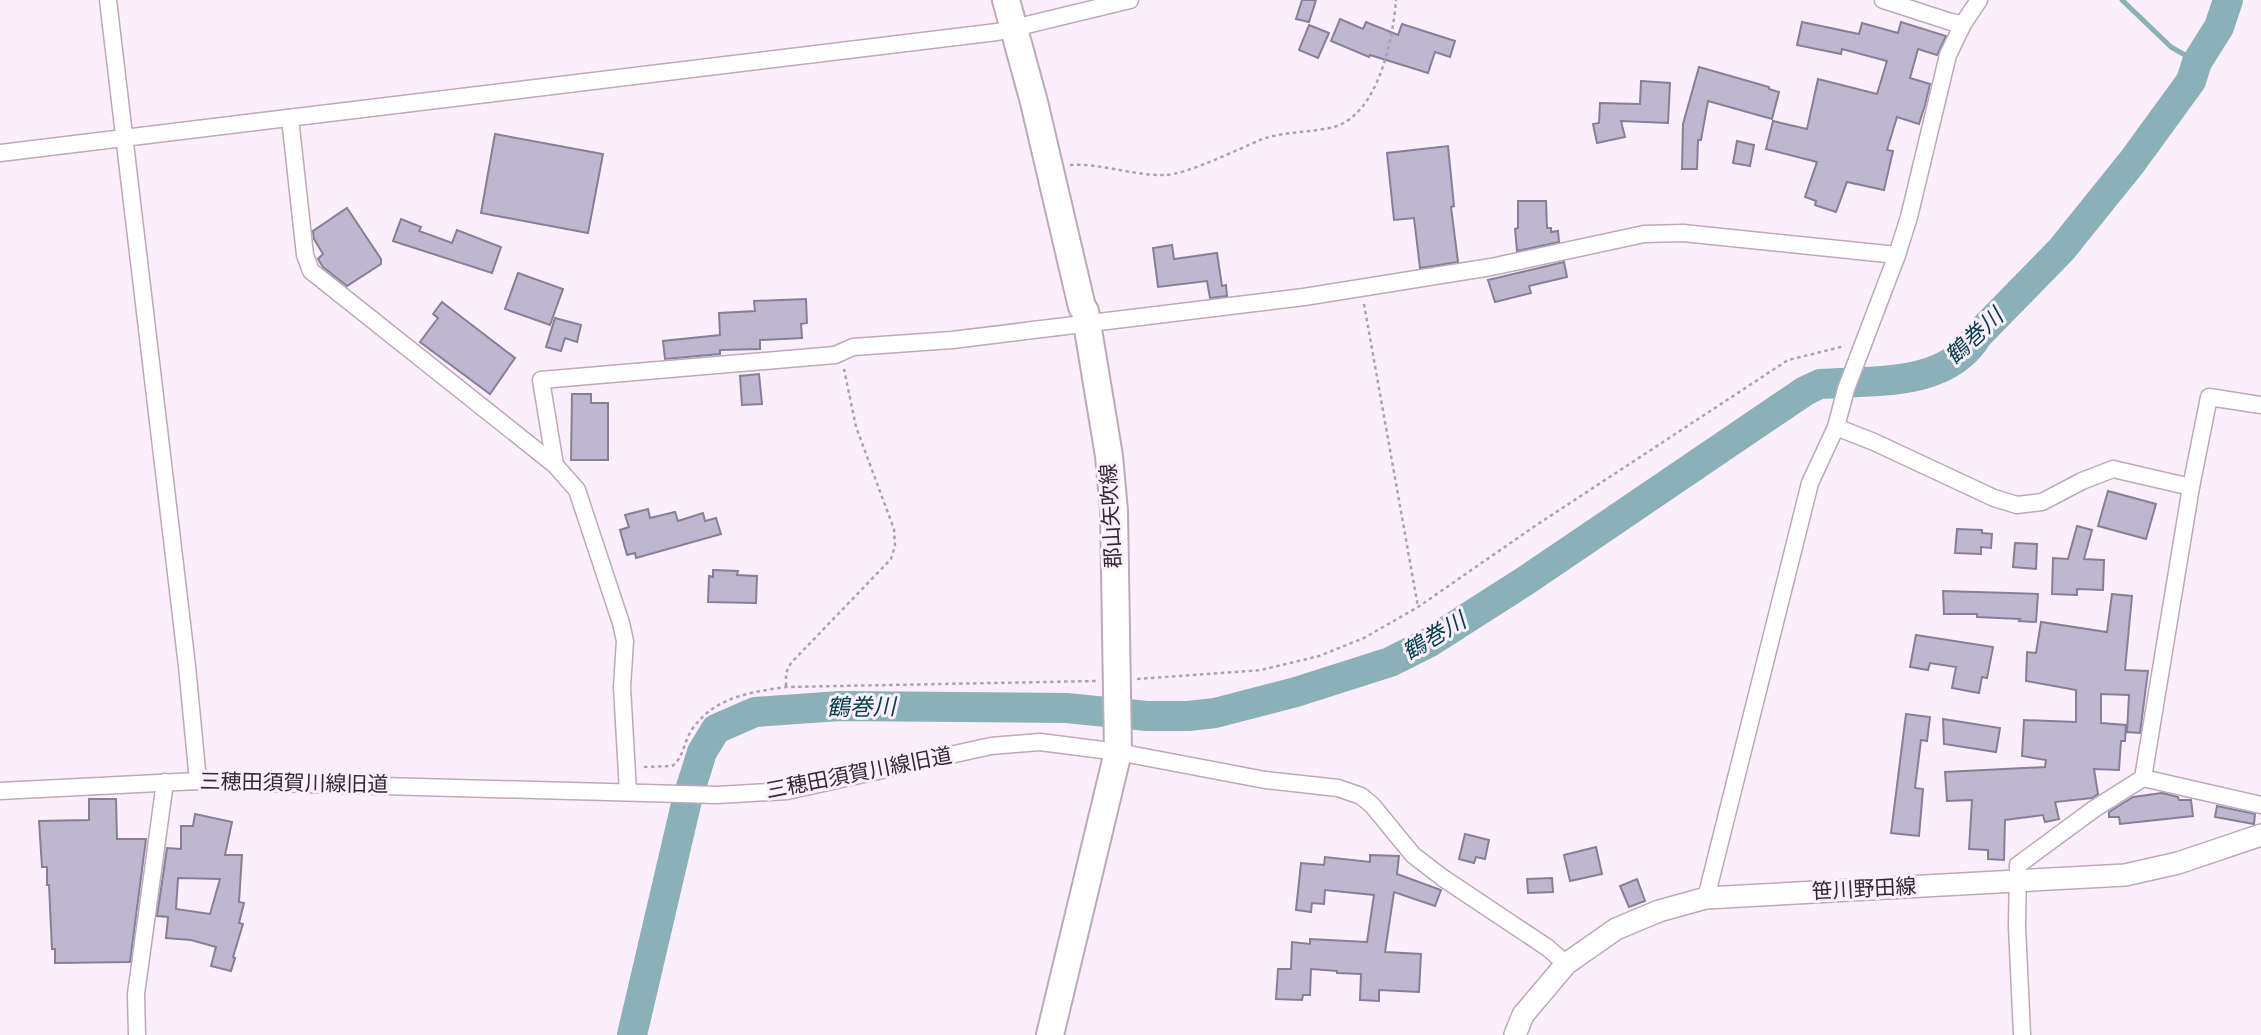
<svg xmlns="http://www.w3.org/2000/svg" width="2261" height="1035" font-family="Figtree,'Noto Sans JP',sans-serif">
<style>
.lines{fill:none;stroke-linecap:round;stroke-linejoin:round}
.stream{stroke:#8ab0b8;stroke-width:5}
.river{stroke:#8ab0b8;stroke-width:30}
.building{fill:#beb7d0;stroke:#857f97;stroke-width:2;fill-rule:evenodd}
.minor-casing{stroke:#bea8bb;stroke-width:19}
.tertiary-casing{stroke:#bea8bb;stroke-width:24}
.primary-casing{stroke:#bea8bb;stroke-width:30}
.path{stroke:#ada1ac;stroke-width:2.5;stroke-dasharray:3.5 3.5;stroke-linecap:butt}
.minor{stroke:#fff;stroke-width:16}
.tertiary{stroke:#fff;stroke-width:21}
.primary{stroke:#fff;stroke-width:26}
.labels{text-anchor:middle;stroke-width:6;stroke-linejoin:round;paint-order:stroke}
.street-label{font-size:21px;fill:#322931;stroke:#fceffb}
.water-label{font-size:23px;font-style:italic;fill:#013f49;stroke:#fceffb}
</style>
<rect width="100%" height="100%" fill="#fceffb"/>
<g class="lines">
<!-- stream -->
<path class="stream" d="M2122 0 2171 47 2197 62"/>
<!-- river -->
<path class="river" d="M632 1035 687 800 702 752 716 729 755 712 840 706 1066 708 1147 716H1188L1215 713 1296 692 1390 662 1428 643 1525 581 1805 391 1820 384C1872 380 1947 388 1978 335L2062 249 2132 162 2191 81 2197 62 2219 27 2228 0"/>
</g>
<!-- building -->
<g class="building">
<path d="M1302 0H1316L1309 22 1296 19Z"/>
<path d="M1340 19 1363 29 1366 22 1398 35 1402 24 1455 41 1450 57 1435 52 1428 73 1370 55 1369 57 1331 41Z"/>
<path d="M1802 22 1859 34 1862 23 1898 33 1901 22 1946 36 1937 55 1918 49 1910 78 1930 84 1925 105 1919 124 1897 117 1887 150 1893 151 1884 190 1847 182 1836 212 1815 205 1816 201 1805 197 1817 162 1766 149 1773 121 1807 129 1818 79 1877 94 1887 61 1842 49 1841 54 1797 45Z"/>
<path d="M1309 25 1329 33 1318 58 1299 50Z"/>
<path d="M1699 67 1769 87V89L1779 92 1772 119 1708 101 1701 140H1698L1697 169H1682L1683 124Z"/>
<path d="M1641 81 1670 83 1668 123 1621 121 1625 137 1597 143 1593 124 1599 123 1600 103 1640 104Z"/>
<path d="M495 134 603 154 588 233 481 213Z"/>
<path d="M1737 141 1754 145 1750 166 1733 163Z"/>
<path d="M1448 146 1454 206 1451 207 1458 262 1420 268 1414 218 1394 220 1387 153Z"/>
<path d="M1518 201H1546L1547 228H1551V232L1558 231 1559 242 1517 251 1515 229 1518 228Z"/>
<path d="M347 208 381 259V264L347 286 323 267 318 259 323 254 314 239 313 231Z"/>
<path d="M401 219 421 227 419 231 452 243 457 230 501 247 492 273 393 241Z"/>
<path d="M1172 245 1174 259 1217 253 1222 286 1226 285 1227 296 1210 298 1207 281 1158 287 1153 248Z"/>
<path d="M1564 262 1567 277 1529 286 1531 293 1495 302 1488 280Z"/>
<path d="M518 273 563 289 550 325 505 309Z"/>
<path d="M806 299 807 323 801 324 802 338 760 340V349L720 350V354L665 359 663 341 720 335 719 313 755 311 754 301Z"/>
<path d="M442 302 515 358 490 394 420 342 438 318 433 314Z"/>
<path d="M555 318 581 325 577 342 565 338 561 351 546 347Z"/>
<path d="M759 374 762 404 742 405 740 376Z"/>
<path d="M572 394H591V403H608V460H571Z"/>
<path d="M2108 491 2156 504 2146 539 2098 526Z"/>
<path d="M648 509 650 518 675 512 678 521 703 513 705 521 716 518 721 534 636 558 635 553 627 555 620 530 629 527 625 515Z"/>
<path d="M2077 526 2092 530 2084 559 2104 560 2103 590 2077 589V595L2052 594 2053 558 2068 559Z"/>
<path d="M1957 529 1982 530V533L1992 534 1991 548 1981 547V554L1955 553Z"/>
<path d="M2015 543 2037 544 2036 569 2013 567Z"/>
<path d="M713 570 738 571 737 575 757 576 756 603 708 602 709 576 713 577Z"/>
<path d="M1943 591 2038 594 2036 622 2019 621 2020 619 1977 617V614H1944Z"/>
<path d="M2112 594 2132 596 2125 670 2148 671 2140 733 2127 732 2129 695 2101 694V723L2126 725 2125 741H2121L2119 770 2094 769 2098 794 2092 798 2055 802 2059 819 2045 822 2043 815 2005 820 2004 860 1988 859V850L1969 849 1972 800 1947 801 1945 772 2045 767 2046 760 2022 756 2024 720 2076 722V690L2026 681 2027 652 2036 653 2041 622 2107 632Z"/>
<path d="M1916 635 1993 647 1987 678 1982 677 1979 693 1952 688 1956 667 1930 663 1928 670 1910 667Z"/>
<path d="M1906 714 1930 717 1927 741 1921 740 1915 788 1923 789 1919 836 1891 833Z"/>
<path d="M1943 719 2000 728 1996 752 1944 744Z"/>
<path d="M2162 793 2178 797 2179 800H2191L2193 816 2120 824 2119 817H2109V812L2133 797Z"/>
<path d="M89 799H116L117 839H146L130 962 55 963V949H52L49 885H47V867H42L39 821 89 820Z"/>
<path d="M2217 806 2255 814 2254 824 2215 817Z"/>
<path d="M195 814 232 822 225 855H242L239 902 244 903 239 923 243 924 233 957 235 958 231 971 211 966 216 947 191 940 166 938 168 917 157 916 167 848 181 849V826H193ZM178 878 220 879 210 914 176 909Z"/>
<path d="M1465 834 1489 840 1485 859 1476 857 1474 863 1459 859Z"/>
<path d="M1596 847 1602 874 1570 881 1564 855Z"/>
<path d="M1370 855 1399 856 1397 874 1441 890 1435 906 1394 892 1385 952 1421 954 1419 992 1379 990V1001L1360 1000 1361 974 1337 973V971L1311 969 1310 995H1303L1302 1000 1276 999 1278 969H1291L1292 942 1310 944V939L1367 942 1374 895 1325 890 1324 904 1312 903 1311 912 1296 910 1301 863 1324 865 1325 857 1370 862Z"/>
<path d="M1552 878 1553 892 1528 893 1527 879Z"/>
<path d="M1637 879 1645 901 1629 907 1620 886Z"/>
</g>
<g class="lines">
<defs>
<g id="minor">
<path d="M108 0 187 666 198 781"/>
<path d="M1883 0 1951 22 1963 24"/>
<path d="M290 118 305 255 311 271 555 465 577 490 621 623 625 641 622 687 628 792"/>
<path d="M0 153 997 32 1130 0"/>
<path d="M1836 427 1874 442 1994 498 2017 505 2042 502 2082 481 2113 469 2191 487"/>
<path d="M555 465 541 380 835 355 853 347 952 340 1304 297 1491 267 1644 234 1683 233 1897 255"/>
<path d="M2143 778 2191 487 2209 397 2261 405"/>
<path d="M0 791 198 781 717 795 787 791 991 746 1040 742 1118 752 1265 780 1338 788 1361 796 1372 805 1413 855 1443 878 1548 948 1566 964"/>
<path d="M1706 898 1810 483 1836 427 1846 389 1897 255 1909 217 1948 55 1963 24 1979 0"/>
<path d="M137 1035 136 994 165 782"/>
<path d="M2022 1035 2017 926 2018 865 2094 809 2143 778 2261 805"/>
</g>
<path id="tertiary" d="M1515 1035 1523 1015 1566 964 1616 929 1659 911 1706 898 2125 875 2178 863 2261 835"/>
<path id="primary" d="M1006 0 1034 102 1082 307 1085 311 1109 456 1114 511 1118 752 1050 1035"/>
</defs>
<!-- minor casing -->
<use href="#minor" class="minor-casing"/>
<!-- tertiary casing -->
<use href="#tertiary" class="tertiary-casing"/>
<!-- primary casing -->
<use href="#primary" class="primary-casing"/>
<!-- path -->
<g class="path">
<path d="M1070 165C1102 163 1133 176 1165 175 1185 175 1239 149 1260 140 1283 131 1310 133 1334 127 1378 114 1393 40 1396 0"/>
<path d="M1364 304 1418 607"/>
<path d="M1137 679 1261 670 1319 656 1364 638 1418 607 1535 526 1788 360 1845 346"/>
<path d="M786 686V673L791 663 891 559 895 546 894 529 856 427 844 369"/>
<path d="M644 767 672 766 676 763C684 753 685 739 693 728 715 697 751 692 786 687L1096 681"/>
</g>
<!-- minor -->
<use href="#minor" class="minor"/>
<!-- tertiary -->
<use href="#tertiary" class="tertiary"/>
<!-- primary -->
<use href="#primary" class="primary"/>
</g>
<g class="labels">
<!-- street labels -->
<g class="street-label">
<text transform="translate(1111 516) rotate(-93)" y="7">郡山矢吹線</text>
<text transform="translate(859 773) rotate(-11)" y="7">三穂田須賀川線旧道</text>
<text transform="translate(294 783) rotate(1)" y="7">三穂田須賀川線旧道</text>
<text transform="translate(1864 889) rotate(-3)" y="7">笹川野田線</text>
</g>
<!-- water labels -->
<g class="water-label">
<text transform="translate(1974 336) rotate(-43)" y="8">鶴巻川</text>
<text transform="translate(1434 636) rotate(-31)" y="8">鶴巻川</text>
<text transform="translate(861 707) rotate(-1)" y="8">鶴巻川</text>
</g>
</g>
</svg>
